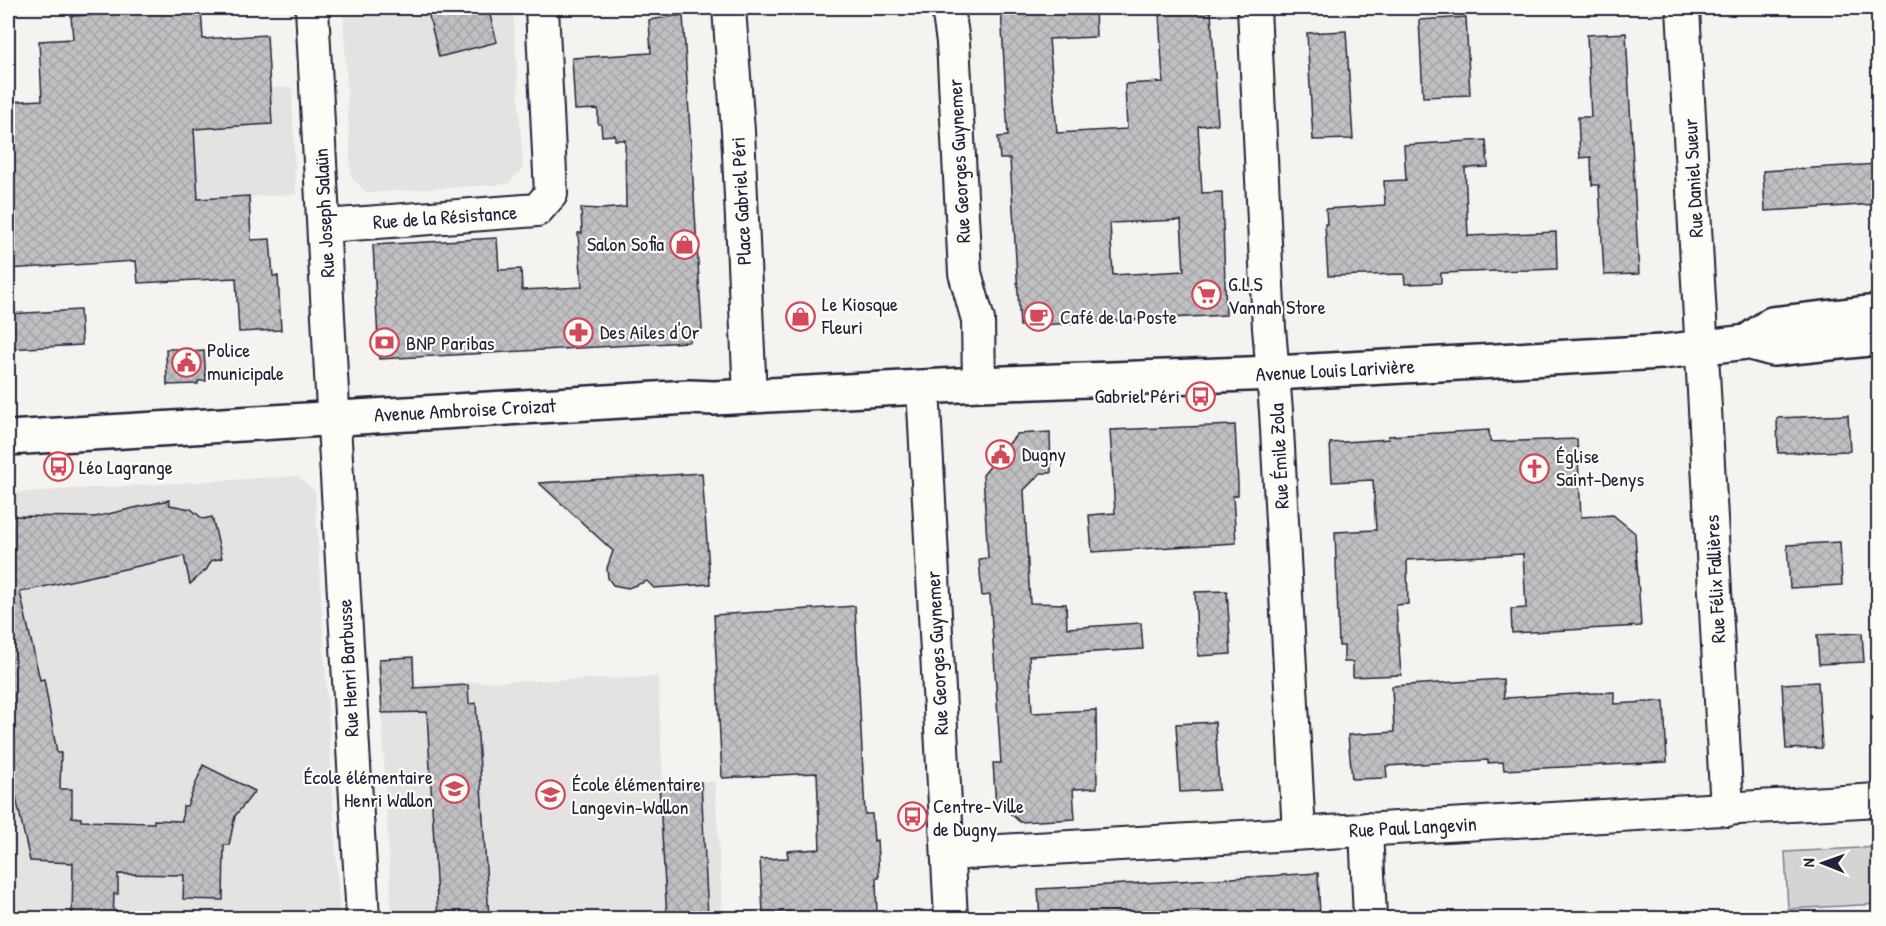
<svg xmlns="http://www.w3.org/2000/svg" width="1886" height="926" font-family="'Patrick Hand',sans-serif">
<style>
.built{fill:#e4e3e2}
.pitch{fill:#d5d4d5;stroke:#7c7b88;stroke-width:1.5}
.building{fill:url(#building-cross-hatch);stroke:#22223b;stroke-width:1.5;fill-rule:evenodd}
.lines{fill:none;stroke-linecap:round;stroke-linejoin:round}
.minor-casing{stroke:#22223b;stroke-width:36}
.major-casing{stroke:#22223b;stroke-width:38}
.minor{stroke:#fdfcf7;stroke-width:32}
.major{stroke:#fdfcf7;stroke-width:33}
.labels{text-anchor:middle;stroke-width:4.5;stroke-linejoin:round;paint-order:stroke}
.street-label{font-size:20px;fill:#22223b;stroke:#fdfcf7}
.poi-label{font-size:20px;fill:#22223b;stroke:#fdfcf7;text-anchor:start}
</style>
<defs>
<pattern id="building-cross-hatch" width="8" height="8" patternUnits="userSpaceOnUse" patternTransform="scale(1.5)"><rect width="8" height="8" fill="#c0bfc2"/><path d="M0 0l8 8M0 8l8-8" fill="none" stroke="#a5a4a8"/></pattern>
</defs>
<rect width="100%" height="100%" fill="#f4f3ef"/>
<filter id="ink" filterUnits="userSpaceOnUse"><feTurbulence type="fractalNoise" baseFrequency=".0167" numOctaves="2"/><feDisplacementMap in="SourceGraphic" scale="12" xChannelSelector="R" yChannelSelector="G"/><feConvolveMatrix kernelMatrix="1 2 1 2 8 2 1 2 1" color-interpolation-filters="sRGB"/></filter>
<g filter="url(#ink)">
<!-- built -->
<g class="built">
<path d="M343 8H513L523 168 508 184 367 193 351 177Z"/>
<path d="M292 87 296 194 33 210 26 101Z"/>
<path d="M298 476 315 492 340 918H8V493Z"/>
<path d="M658 677 663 783 715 782 723 918H392L380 685Z"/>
</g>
<!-- pitch -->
<path class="pitch" d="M1878 847V904L1788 909 1785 852Z"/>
<!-- building -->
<g class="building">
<path d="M427 8H488L497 42 439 57Z"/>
<path d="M1001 8H1095L1096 37 1049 39 1057 133 1127 129 1125 84 1163 82 1159 12H1211L1218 124 1198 126 1202 193 1222 192 1226 315 1020 326 1010 159H1000L998 137 1008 136ZM1181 220 1184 271 1113 275 1110 223Z"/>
<path d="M201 9 203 39 267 35 272 124 194 129 198 199 249 196 251 240 270 239 273 276H278L281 330 239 332 236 278 138 283 136 261 8 269V102L42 100 39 41 73 39 71 16Z"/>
<path d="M683 15 702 329 688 342 379 359 373 245 497 238 499 270 521 269 522 290 582 287 578 233H582L581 208 602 209 626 207 625 140H615V135L602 136 601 124H598V109L575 110 572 58 651 53 649 20Z"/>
<path d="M1466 17 1470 95 1423 97 1419 20Z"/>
<path d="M1346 31 1353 139 1313 140 1307 33Z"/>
<path d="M1626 33 1639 274 1604 275 1599 185H1592L1591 157 1580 158 1578 117H1591L1587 35Z"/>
<path d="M1486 140 1488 167 1465 168 1468 236 1556 232 1557 269 1441 273V283L1405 284 1404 274 1328 276 1325 224H1327L1326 209 1385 205 1384 181 1406 180 1404 145Z"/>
<path d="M1878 164V204L1765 211 1763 171Z"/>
<path d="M80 310 82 345 8 349V314Z"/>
<path d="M166 349H190V352L204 351 206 381H198V384L167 385Z"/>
<path d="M1848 415 1850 451 1778 453 1777 418Z"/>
<path d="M1235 425 1238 484V495L1233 496 1236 543 1092 552 1089 515 1115 513 1110 430Z"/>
<path d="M1489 430 1490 442 1577 439 1581 517 1613 515 1635 533 1641 626 1512 633 1511 609 1526 608 1523 554 1407 560 1408 604 1396 605 1401 675 1353 677V662H1344V646H1339L1335 532 1376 530 1373 480 1332 482 1330 443 1389 439 1388 436Z"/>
<path d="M1050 432 1051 473H1041L1024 490 1030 603 1066 604 1067 628 1141 623 1143 649 1029 656 1032 713 1096 710 1097 788 1073 789 1075 819 1020 822 1003 807H996L993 763H1001L990 595 982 596 979 559 988 558 983 475 1017 434Z"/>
<path d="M702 473 710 584 654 588 647 581 628 588 613 585 608 578 607 568 613 551 539 483Z"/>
<path d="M169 500 170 505 191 509 203 519 212 517 222 558 211 561 207 569 190 584 184 556 20 592 40 680 44 679 57 753H61L60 789H72V817L81 818V821L154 823V820L182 821 183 806H187L203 765 255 791 235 816 229 845H224L223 900 183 899 184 875 118 874V894H114L113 918H72L73 863 30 861 8 761V516L95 517Z"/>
<path d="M1840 542 1842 585 1790 588 1787 545Z"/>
<path d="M1227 591 1231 654 1198 656 1195 592Z"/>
<path d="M855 606 865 814H872L874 841 877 840 879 878H876L877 918H791L790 912 763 913 760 859 788 858 787 851 820 849 817 773 722 778 714 615Z"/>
<path d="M1862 633 1864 662 1819 664 1817 635Z"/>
<path d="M413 657 414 688 468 685 469 704 476 703 489 918H438L427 712 382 713 379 659Z"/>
<path d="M1503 679 1504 698 1614 692V704L1664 701 1667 762 1504 770 1503 762 1488 763V760L1386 766 1387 778 1352 779 1348 735 1394 732 1392 686Z"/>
<path d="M1818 682 1822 748 1786 749 1782 684Z"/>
<path d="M1215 722 1219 790 1180 792 1176 724Z"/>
<path d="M701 782 708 918H667L659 784Z"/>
<path d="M1318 873 1320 916 1278 918H1040L1038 889Z"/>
</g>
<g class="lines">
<defs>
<g id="minor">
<path d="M312 8 331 374 363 918"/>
<path d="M729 8 738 131 750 396"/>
<path d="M948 8 953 42 965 273 978 320 979 384"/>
<path d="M1254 8 1269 328 1276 411 1299 833"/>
<path d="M1683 8 1727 810"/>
<path d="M325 226 537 210 551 194 542 8"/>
<path d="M923 387 951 918"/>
<path d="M1366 829 1370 918"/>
<path d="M948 854 1878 800"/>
</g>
<g id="major">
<path d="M1747 342 1772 324 1878 312"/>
<path d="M8 438 689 397 714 398 979 384 1274 373 1662 352 1747 342 1773 349 1878 338"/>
</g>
</defs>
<!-- minor casing -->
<use href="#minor" class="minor-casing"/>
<!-- major casing -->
<use href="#major" class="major-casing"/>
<!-- minor -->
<use href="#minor" class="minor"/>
<!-- major -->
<use href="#major" class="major"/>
</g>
</g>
<!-- icons -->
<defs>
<symbol id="shop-ring" viewBox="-11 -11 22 22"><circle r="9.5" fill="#fdfcf7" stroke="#d1495b" stroke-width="1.5"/><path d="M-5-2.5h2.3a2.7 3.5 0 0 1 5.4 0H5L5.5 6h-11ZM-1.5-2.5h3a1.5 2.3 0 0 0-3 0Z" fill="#d1495b"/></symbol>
<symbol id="supermarket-ring" viewBox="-11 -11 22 22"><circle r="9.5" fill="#fdfcf7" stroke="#d1495b" stroke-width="1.5"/><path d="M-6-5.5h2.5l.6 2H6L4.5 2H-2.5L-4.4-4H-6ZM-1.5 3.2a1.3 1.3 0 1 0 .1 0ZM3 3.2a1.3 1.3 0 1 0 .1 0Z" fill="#d1495b"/></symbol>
<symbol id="cafe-ring" viewBox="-11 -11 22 22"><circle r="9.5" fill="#fdfcf7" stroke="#d1495b" stroke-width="1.5"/><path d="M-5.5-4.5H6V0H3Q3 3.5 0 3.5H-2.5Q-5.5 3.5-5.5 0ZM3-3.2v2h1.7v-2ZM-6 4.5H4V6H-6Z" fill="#d1495b"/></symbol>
<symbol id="pharmacy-ring" viewBox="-11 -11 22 22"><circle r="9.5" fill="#fdfcf7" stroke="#d1495b" stroke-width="1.5"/><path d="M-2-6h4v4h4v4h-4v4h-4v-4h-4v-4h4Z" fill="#d1495b"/></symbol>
<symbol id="bank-ring" viewBox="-11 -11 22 22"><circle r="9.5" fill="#fdfcf7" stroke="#d1495b" stroke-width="1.5"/><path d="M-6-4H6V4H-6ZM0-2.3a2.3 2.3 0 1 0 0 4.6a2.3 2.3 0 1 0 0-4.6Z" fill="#d1495b"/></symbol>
<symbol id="civic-ring" viewBox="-11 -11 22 22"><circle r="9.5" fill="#fdfcf7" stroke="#d1495b" stroke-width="1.5"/><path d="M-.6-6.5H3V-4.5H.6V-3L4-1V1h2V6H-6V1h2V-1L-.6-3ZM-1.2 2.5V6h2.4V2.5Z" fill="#d1495b"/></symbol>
<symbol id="bus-ring" viewBox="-11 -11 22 22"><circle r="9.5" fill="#fdfcf7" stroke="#d1495b" stroke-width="1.5"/><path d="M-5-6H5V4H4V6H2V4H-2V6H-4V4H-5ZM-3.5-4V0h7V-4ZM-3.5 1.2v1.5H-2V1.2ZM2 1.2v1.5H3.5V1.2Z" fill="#d1495b"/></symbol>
<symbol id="church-ring" viewBox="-11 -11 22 22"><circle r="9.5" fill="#fdfcf7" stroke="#d1495b" stroke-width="1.5"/><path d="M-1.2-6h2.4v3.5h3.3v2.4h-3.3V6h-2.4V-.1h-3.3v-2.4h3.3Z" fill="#d1495b"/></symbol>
<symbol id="school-ring" viewBox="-11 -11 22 22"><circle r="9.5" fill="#fdfcf7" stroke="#d1495b" stroke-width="1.5"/><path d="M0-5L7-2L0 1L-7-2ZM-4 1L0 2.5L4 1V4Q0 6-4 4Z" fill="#d1495b"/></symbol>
</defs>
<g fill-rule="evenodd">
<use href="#shop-ring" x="668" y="228" width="33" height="33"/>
<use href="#supermarket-ring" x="1190" y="278" width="33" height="33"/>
<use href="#shop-ring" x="784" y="300" width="33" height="33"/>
<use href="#cafe-ring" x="1022" y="300" width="33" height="33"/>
<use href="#pharmacy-ring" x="562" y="316" width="33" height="33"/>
<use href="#bank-ring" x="368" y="326" width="33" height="33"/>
<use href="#civic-ring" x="170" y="346" width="33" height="33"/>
<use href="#bus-ring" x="1184" y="380" width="33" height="33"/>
<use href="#civic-ring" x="984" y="438" width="33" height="33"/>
<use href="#bus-ring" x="42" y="450" width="33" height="33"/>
<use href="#church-ring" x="1518" y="452" width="33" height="33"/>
<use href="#school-ring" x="438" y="772" width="33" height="33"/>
<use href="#school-ring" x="534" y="778" width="33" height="33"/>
<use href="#bus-ring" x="896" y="800" width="33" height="33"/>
</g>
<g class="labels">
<!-- street labels -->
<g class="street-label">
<text transform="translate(959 161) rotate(-93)" y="7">Rue Georges Guynemer</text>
<text transform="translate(1693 178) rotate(-93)" y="7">Rue Daniel Sueur</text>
<text transform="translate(741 201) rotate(-93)" y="7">Place Gabriel Péri</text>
<text transform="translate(324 213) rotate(-93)" y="7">Rue Joseph Salaün</text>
<text transform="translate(445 217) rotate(-4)" y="7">Rue de la Résistance</text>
<text transform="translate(1335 370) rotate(-3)" y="7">Avenue Louis Larivière</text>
<text transform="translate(465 410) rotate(-3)" y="7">Avenue Ambroise Croizat</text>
<text transform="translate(1279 456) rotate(-93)" y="7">Rue Émile Zola</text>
<text transform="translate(1715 579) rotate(-93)" y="7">Rue Félix Fallières</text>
<text transform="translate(937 653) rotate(-93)" y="7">Rue Georges Guynemer</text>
<text transform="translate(348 668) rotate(-93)" y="7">Rue Henri Barbusse</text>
<text transform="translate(1413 827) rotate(-3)" y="7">Rue Paul Langevin</text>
</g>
<!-- poi labels -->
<g class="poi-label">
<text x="664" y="251" text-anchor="end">Salon Sofia</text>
<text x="1228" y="291">G.L.S<tspan x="1228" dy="23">Vannah Store</tspan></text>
<text x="822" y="311">Le Kiosque<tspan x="822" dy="23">Fleuri</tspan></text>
<text x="1060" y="324">Café de la Poste</text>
<text x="600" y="339">Des Ailes d'Or</text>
<text x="406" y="350">BNP Paribas</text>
<text x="207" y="357">Police<tspan x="207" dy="23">municipale</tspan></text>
<text x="1180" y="403" text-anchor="end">Gabriel Péri</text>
<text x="1022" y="461">Dugny</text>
<text x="1556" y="463">Église<tspan x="1556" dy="23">Saint-Denys</tspan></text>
<text x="79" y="474">Léo Lagrange</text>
<text x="433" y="784" text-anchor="end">École élémentaire<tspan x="433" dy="23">Henri Wallon</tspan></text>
<text x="572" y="791">École élémentaire<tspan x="572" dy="23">Langevin-Wallon</tspan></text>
<text x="933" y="813">Centre-Ville<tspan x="933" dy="23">de Dugny</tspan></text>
</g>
</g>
<!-- margin -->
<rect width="1886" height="926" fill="none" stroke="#fdfcf7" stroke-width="30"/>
<rect x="15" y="15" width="1856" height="896" fill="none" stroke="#22223b" stroke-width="2" filter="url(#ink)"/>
<!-- north arrow -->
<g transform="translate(1823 863) rotate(271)" stroke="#fdfcf7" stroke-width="4.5" paint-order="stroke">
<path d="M0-4.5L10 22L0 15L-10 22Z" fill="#22223b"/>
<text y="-9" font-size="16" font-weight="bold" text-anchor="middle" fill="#22223b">N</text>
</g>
</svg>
